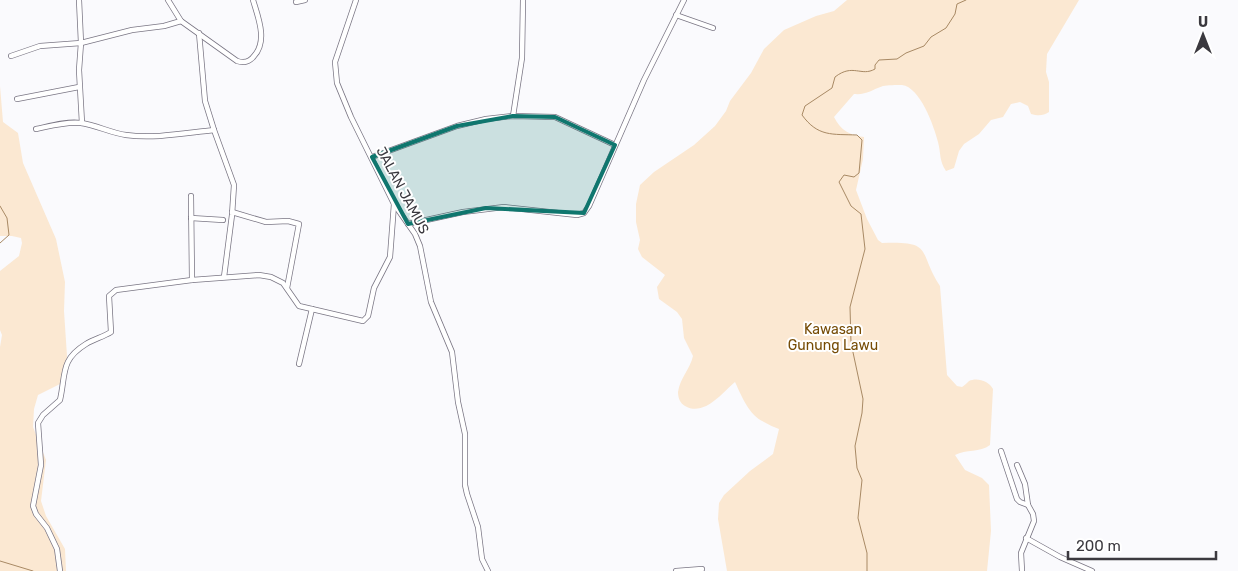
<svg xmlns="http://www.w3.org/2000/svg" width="1238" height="571" font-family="Rubik,sans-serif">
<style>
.green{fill:#fbe8d2}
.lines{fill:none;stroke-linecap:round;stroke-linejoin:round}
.stream{stroke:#a88964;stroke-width:1}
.minor-casing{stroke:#7a7684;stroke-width:6}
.minor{stroke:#fff;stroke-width:4.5}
.marked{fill:#0f766e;fill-opacity:0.2;stroke:#0f766e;stroke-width:4;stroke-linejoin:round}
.labels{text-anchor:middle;stroke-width:4;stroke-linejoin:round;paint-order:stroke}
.street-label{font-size:14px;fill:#3b393f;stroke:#fff}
.park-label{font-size:14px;fill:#764c06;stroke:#fff}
</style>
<rect width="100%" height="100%" fill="#fafafd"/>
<!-- green -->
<g class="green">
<path d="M847 0H1079L1047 54 1046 72 1049 82V112C1043 116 1038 116 1031 114L1028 106 1020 102 1011 104 1003 117 991 120 979 134 964 144 959 151 954 168 946 171C939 161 941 153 938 142 934 126 920 87 902 85 896 85 888 85 883 86 871 90 867 95 854 94L834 117C841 131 850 135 864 137L863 159 856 190 867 219 878 240 882 243C935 241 917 251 940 286L947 375 957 386 962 387C965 385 967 383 969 381 977 377 989 381 993 389L990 445C980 453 966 449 955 455L965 470 982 478 989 485 991 531 987 571H727L718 519 719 503 724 495 750 471 773 454 779 429C774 427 769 425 764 422 749 415 742 397 735 382 722 393 704 417 685 406 680 403 678 398 678 392 680 378 690 369 693 356L684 338 682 319 677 312 659 299 657 287 665 275 642 257 638 249 640 240 636 222V204L640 185 654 172 694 145 715 126 726 111 730 101 751 73 764 49 784 30 816 16 834 11Z"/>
<path d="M0 86 3 122 18 133 23 163 56 239 65 282 64 311 67 356 66 381 38 395 34 409 33 427 46 460 41 501 46 516 65 549 66 571H0V347L2 335 0 330V271L19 256 22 243 21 238 12 236H0Z"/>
</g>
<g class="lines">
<!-- stream -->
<g class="stream">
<path d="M0 206 7 218 9 235 0 243"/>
<path d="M0 561 33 571"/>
<path d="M867 571V553L858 518 862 480 857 468 855 446 862 413 863 399 851 343 850 307 865 249 861 214 851 206 839 182 844 175 854 177 859 173 862 140 857 135C832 134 818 137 802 115L805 106 832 88 835 77C853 63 861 77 875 69V65L879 60 897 59 906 53 924 46 931 37 946 28 955 14 957 4 966 0"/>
</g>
<defs>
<g id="minor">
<path d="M79 0 81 43 79 70 82 123"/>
<path d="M168 0 181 21 237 61C243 63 250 62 254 56 268 41 258 17 253 0"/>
<path d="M356 0 335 62 337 83 351 117 394 204 415 234 420 246 431 302 452 352 458 402 465 434V485L467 494 478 527 482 559 488 571"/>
<path d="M296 2 305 0"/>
<path d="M676 15 713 28"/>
<path d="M199 33 205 101 214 130 234 185 232 215 224 277"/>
<path d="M11 56 40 46 81 43 132 30 164 26 181 21"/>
<path d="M17 99 79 87"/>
<path d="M513 116 522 58 523 0"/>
<path d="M36 129C50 126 67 121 81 123 96 125 111 133 126 135 154 139 185 133 214 130"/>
<path d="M372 157 457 126 486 119 513 116 555 117 615 145"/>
<path d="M191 196 192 280"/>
<path d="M232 212 266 222 288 221 299 224 287 288"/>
<path d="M191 218 223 220"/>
<path d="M408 224 463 212 504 207 577 215 584 213 589 206 644 80 684 0"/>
<path d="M299 364 312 309"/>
<path d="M1001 451 1017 499 1020 502 1028 505"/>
<path d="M1017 465 1025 484 1028 505 1033 514 1034 521 1021 553 1022 571"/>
<path d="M1026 538 1060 557 1092 571"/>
<path d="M60 571 57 549 47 528 36 514 33 506 41 465 38 423 43 415 60 400C66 374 60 360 86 344 94 339 103 337 111 332L109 296 116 290 192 280 259 275 271 277 283 283 299 306 363 321 368 316 374 288 390 257 394 204"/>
<path d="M676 571 702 569"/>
</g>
</defs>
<!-- minor casing -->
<use href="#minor" class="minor-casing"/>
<!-- minor -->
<use href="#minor" class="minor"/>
</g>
<!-- marked area -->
<path class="marked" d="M513 116 555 117 615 145 584 213 486 208 408 224 372 157 457 126Z"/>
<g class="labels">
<!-- street labels -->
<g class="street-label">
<text transform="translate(403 190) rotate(62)" y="5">JALAN JAMUS</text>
</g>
<!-- park labels -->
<g class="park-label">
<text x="833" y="334">Kawasan<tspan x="833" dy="16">Gunung Lawu</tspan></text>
</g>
</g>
<!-- north arrow -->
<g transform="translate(1203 35)" stroke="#ffffff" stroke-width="4" paint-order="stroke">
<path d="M0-4L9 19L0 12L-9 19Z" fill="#3b393f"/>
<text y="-8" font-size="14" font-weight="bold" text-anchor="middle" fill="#3b393f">U</text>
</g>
<!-- scale -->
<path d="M1068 551v8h148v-8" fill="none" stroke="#3b393f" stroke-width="2.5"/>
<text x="1076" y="551" font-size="15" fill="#3b393f" stroke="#ffffff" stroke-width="4" paint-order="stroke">200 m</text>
</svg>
